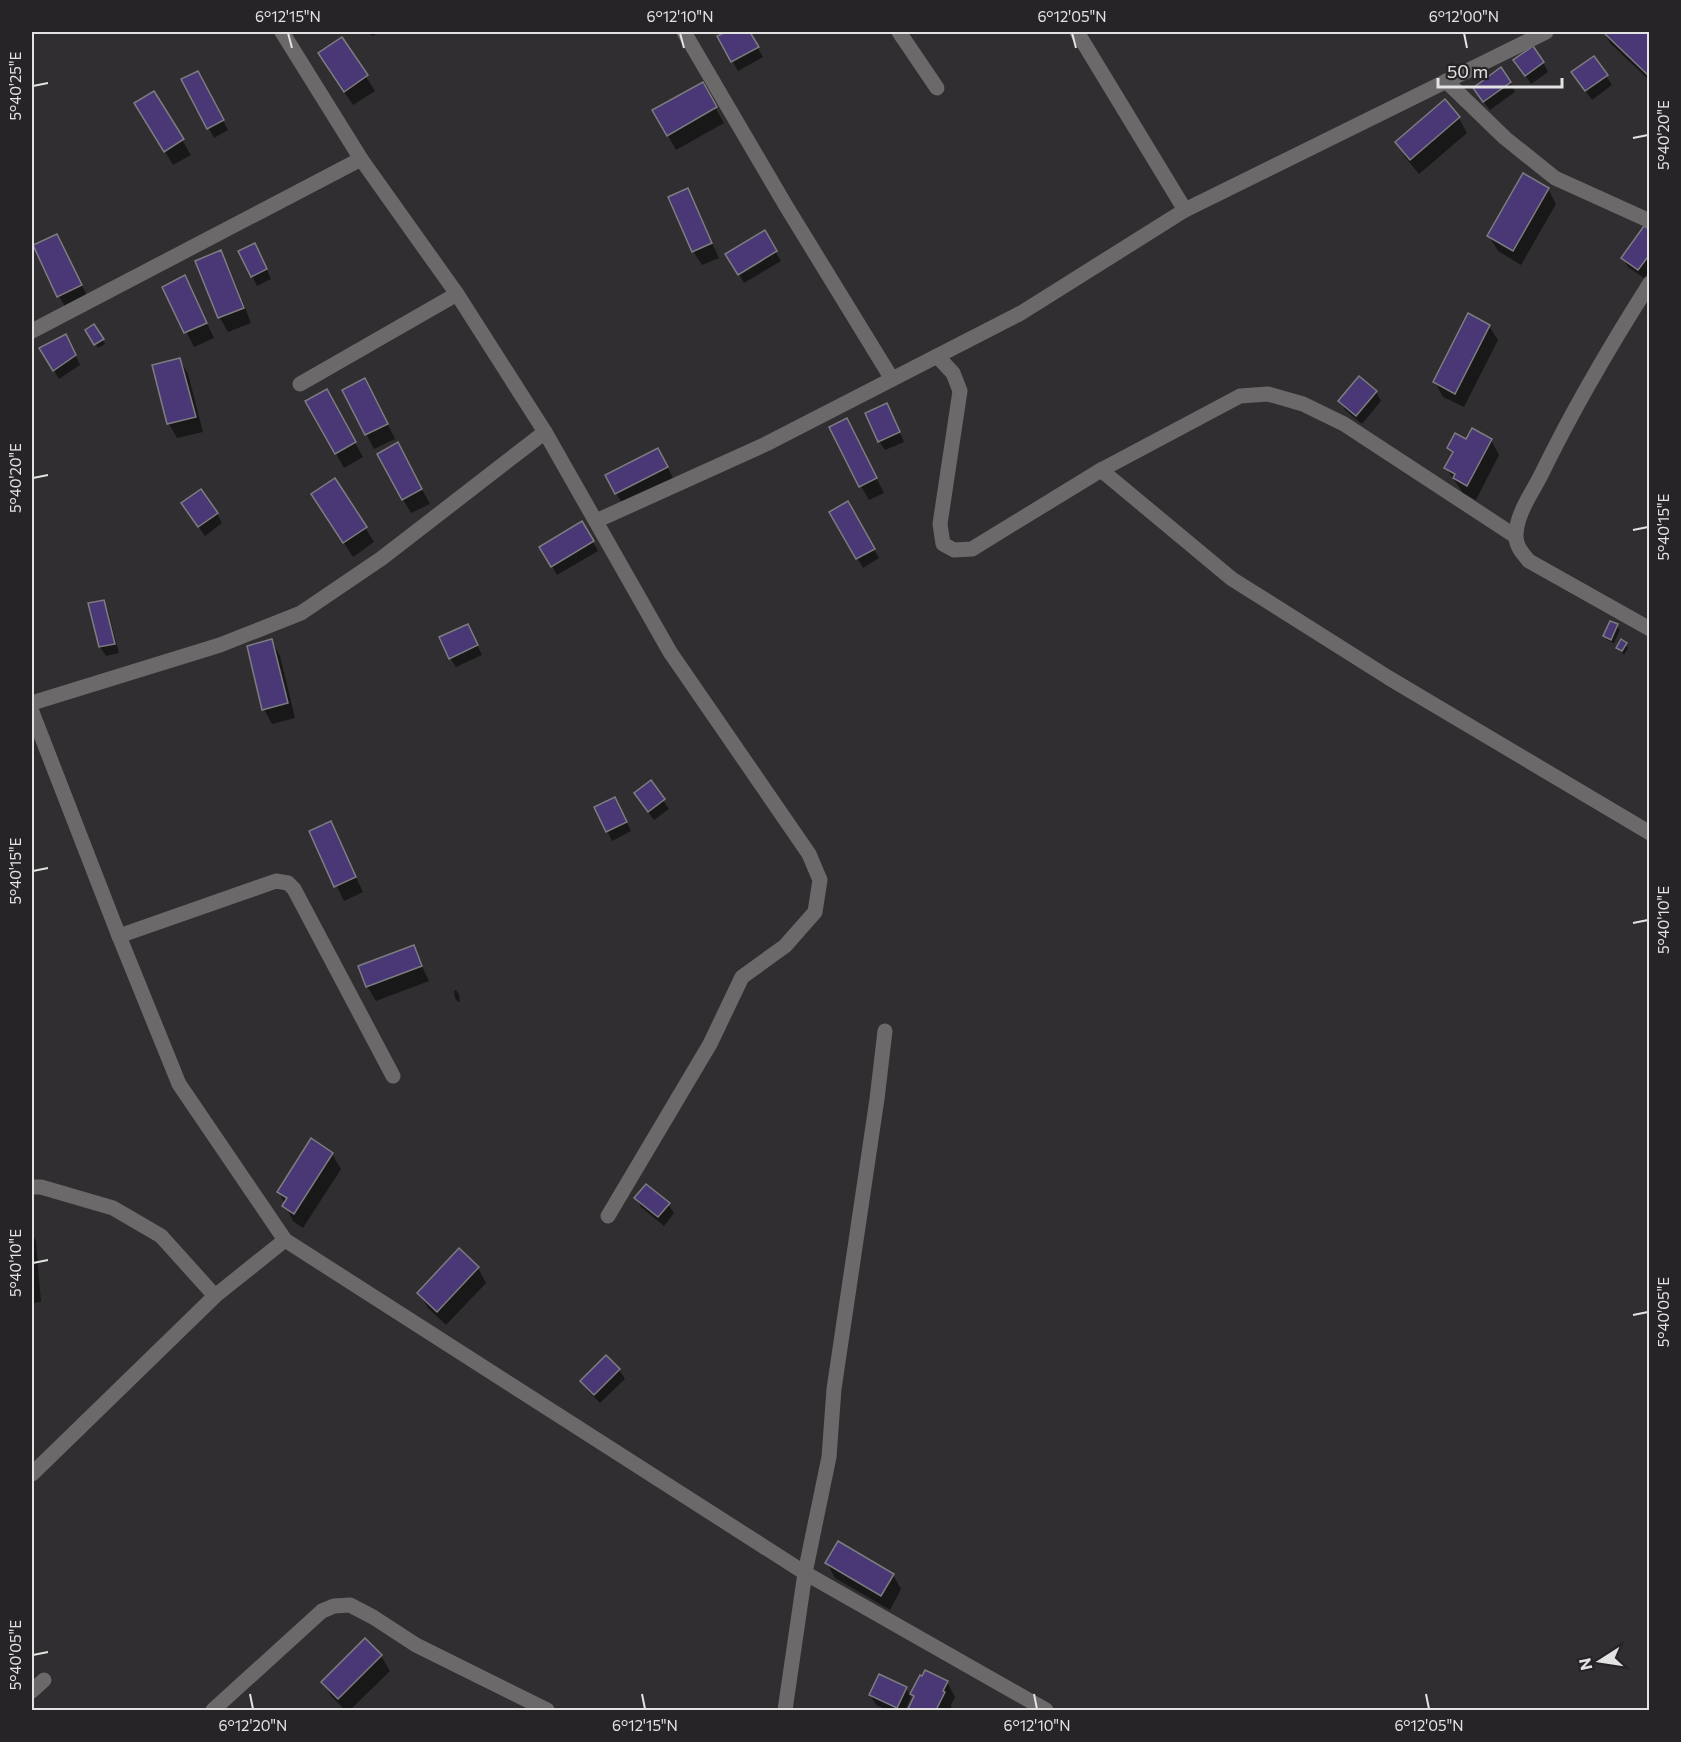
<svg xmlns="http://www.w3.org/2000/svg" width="1681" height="1742" font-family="Commissioner,sans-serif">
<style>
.shadow{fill:#0007}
.building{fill:#493875;stroke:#7d7d80;stroke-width:1.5}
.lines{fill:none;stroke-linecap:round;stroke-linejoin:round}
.minor{stroke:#6b696a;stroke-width:15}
.ticks{fill:none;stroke:#e4e3e4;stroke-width:2}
.neatline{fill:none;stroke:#e4e3e4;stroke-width:2}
.ticks-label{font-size:15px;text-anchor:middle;fill:#e4e3e4}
</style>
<rect width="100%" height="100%" fill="#302e30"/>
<!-- shadow -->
<g class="shadow">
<path d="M369 32H380L372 36Z"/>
<path d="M729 32H749L763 57 738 71 719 37Z"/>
<path d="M1604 32H1650V81L1610 43Z"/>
<path d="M342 39 375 91 353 105 328 68Z"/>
<path d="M1543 62 1548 72 1531 84 1521 69Z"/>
<path d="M1573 73 1606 76 1612 85 1592 100Z"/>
<path d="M183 80 203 82 228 130 214 138Z"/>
<path d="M1510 83 1515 92 1490 110 1480 97Z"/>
<path d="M702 84 724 123 676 150 654 111Z"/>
<path d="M154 93 191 155 173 165 136 103Z"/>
<path d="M1445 101 1459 118 1467 133 1419 174 1405 157 1397 142Z"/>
<path d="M1548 189 1556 204 1521 265 1498 251 1489 236Z"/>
<path d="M687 190 719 258 702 265 693 251Z"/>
<path d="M764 232 781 261 744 283 727 254Z"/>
<path d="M1650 232V270L1644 278 1628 267 1623 258Z"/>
<path d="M65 250 89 300 67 310 59 296Z"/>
<path d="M220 252 229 267 251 323 228 332 220 318 197 261Z"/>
<path d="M240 252 260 254 271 279 257 286Z"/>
<path d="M185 277 214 338 194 347 164 287Z"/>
<path d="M94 326 105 344 98 348 87 330Z"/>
<path d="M1489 326 1498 340 1464 407 1443 397 1435 382Z"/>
<path d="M71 345 80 365 59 379 41 348Z"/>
<path d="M179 359 188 374 203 432 177 438 169 424 154 366Z"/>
<path d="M344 390 373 394 395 439 374 449Z"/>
<path d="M326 391 363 457 344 468 307 401Z"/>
<path d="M1376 392 1381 401 1362 424 1345 410 1340 401Z"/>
<path d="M892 415 904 442 885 450 879 441Z"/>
<path d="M854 434 884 493 869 500 861 486Z"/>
<path d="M1491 440 1499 455 1476 500 1463 493 1446 468 1453 455 1449 448 1467 441Z"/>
<path d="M405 459 430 504 411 513 403 499Z"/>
<path d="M666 464 675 482 625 508 616 493Z"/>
<path d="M335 480 374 542 353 557 322 509Z"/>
<path d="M848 503 879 558 863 568 831 513Z"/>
<path d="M189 513 217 514 222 523 205 536Z"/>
<path d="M582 523 598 551 557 575 541 547Z"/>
<path d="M103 602 108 611 119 653 106 656 100 647 90 605Z"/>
<path d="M1617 626 1620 630 1614 643 1607 640 1605 636Z"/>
<path d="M472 635 482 655 456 667 450 658Z"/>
<path d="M272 641 280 656 295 718 272 724 264 709Z"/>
<path d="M1626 644 1628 648 1624 655 1618 648Z"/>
<path d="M651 782 669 809 654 820 641 802Z"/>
<path d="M596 808H620L631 831 612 841Z"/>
<path d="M330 823 363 892 344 901 311 832Z"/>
<path d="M413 947 429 981 376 1001 367 986Z"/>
<path d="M456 990 459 994 460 1001 458 1002 455 998 454 991Z"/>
<path d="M332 1154 341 1169 303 1228 293 1221 279 1192Z"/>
<path d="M636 1198 668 1204 674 1213 664 1226 641 1207Z"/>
<path d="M32 1233 36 1241 41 1302 32 1303Z"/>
<path d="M478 1268 486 1283 446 1325 428 1308 419 1293Z"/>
<path d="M606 1357 619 1370 625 1379 600 1403 588 1391 582 1381Z"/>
<path d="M827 1563 893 1575 901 1589 890 1610 835 1578Z"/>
<path d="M365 1640 381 1656 390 1671 350 1710H345L332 1697 323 1683Z"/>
<path d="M921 1677 947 1682 955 1697 951 1705 952 1710H910L915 1699 912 1695 905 1710H888L876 1705 870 1695 906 1688 911 1697Z"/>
</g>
<!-- building -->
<g class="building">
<path d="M726 32H750L759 47 731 62 717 36Z"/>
<path d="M1603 32H1650V77Z"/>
<path d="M342 37 368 75 344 92 318 53Z"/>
<path d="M1533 46 1544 62 1525 76 1513 60Z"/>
<path d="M1594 56 1608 75 1585 91 1571 72Z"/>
<path d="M1501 67 1511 82 1483 102 1473 88Z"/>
<path d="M198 71 224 120 207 129 181 79Z"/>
<path d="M703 82 717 107 667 136 652 110Z"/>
<path d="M154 91 184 139 164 152 134 103Z"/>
<path d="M1445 99 1460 117 1410 160 1395 142Z"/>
<path d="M1523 173 1549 188 1513 251 1487 236Z"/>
<path d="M688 188 712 243 692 252 668 197Z"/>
<path d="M1644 226 1650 230V254L1638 270 1621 258Z"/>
<path d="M765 230 777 251 738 275 725 254Z"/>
<path d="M57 234 82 285 57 297 33 245Z"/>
<path d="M255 243 267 269 251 277 238 251Z"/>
<path d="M221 250 244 308 218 318 195 261Z"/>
<path d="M185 275 207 323 184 333 162 287Z"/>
<path d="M1468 313 1490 325 1455 394 1433 382Z"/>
<path d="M94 324 104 339 94 345 85 330Z"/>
<path d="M66 334 76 355 53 371 39 348Z"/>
<path d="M180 358 196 417 167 424 152 365Z"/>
<path d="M1359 376 1377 391 1356 416 1338 401Z"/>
<path d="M365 378 388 424 365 435 342 390Z"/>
<path d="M327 389 356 442 335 454 305 401Z"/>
<path d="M887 403 900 432 878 442 865 413Z"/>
<path d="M847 418 877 478 859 487 829 427Z"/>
<path d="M1472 428 1492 439 1467 486 1453 478 1455 474 1444 468 1453 452 1447 448 1455 433 1466 439Z"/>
<path d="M398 442 422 489 402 500 377 454Z"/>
<path d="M658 448 668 467 615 494 605 475Z"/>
<path d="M335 478 367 527 343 543 311 494Z"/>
<path d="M201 489 218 513 198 527 181 503Z"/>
<path d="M848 501 875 549 856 559 829 512Z"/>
<path d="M582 521 594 541 551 567 539 547Z"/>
<path d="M104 600 115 644 99 647 88 603Z"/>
<path d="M1610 621 1618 624 1611 640 1603 636Z"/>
<path d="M468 624 478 645 449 659 439 637Z"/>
<path d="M272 639 288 703 262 710 247 646Z"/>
<path d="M1621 639 1627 643 1622 651 1616 648Z"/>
<path d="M651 780 665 799 648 812 634 793Z"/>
<path d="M615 797 627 822 606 832 594 807Z"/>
<path d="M331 821 356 877 334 887 309 831Z"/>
<path d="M414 945 422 966 366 987 358 966Z"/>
<path d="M311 1138 333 1153 294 1214 282 1206 287 1198 277 1192Z"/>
<path d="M646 1184 670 1203 658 1217 634 1198Z"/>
<path d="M459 1248 479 1267 437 1312 417 1293Z"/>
<path d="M606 1355 620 1369 594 1395 580 1381Z"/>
<path d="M838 1541 894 1574 881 1596 825 1563Z"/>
<path d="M365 1638 382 1655 338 1699 321 1682Z"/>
<path d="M925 1670 948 1681 943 1691 945 1692 936 1710H910L908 1709 914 1696 910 1694 920 1675 922 1676Z"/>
<path d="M879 1674 907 1687 897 1708 869 1695Z"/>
</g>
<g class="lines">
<!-- minor -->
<g class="minor">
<path d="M282 32 361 159 457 294 545 432 670 652 809 854 820 880 815 912 785 946 742 977 710 1044 608 1216"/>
<path d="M684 32 786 206 892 379"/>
<path d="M899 32 937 88"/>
<path d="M1077 32 1185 210"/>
<path d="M1446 81 1505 138 1555 178 1650 221"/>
<path d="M1650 283C1610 346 1573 409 1541 475 1532 493 1517 513 1516 534 1515 545 1522 553 1529 561L1650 629"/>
<path d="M32 331 361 159"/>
<path d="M937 356 953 373 960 391 940 524 943 544 954 550 972 549 1101 470 1232 579 1389 678 1650 833"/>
<path d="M300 384 457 294"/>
<path d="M1101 470 1240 396 1268 394 1303 404 1344 424 1515 536"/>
<path d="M596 521 766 444 1021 313 1185 210 1546 32"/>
<path d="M32 703 220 645 301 613 382 558 545 432"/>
<path d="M32 712 119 936 179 1084 285 1240 805 1573 1046 1710"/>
<path d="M119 936 276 881 288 883 294 889 393 1076"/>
<path d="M32 1187H41L113 1208 161 1236 215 1296"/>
<path d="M32 1474 215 1296 285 1240"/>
<path d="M32 1691 44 1680"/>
<path d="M213 1710 322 1611 334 1606 350 1605 373 1617 416 1645 547 1710"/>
<path d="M785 1710 805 1573 829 1457 834 1389 877 1099 885 1031"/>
</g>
</g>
<!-- ticks -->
<path class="ticks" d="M288 33 292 48M680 33 684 48M1072 33 1076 48M1464 33 1467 48M33 86 48 83M1633 138 1648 135M33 478 48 475M1633 530 1648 527M33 871 48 868M1633 923 1648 920M33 1263 48 1260M1633 1315 1648 1312M33 1655 48 1652M250 1694 253 1709M642 1694 645 1709M1034 1694 1037 1709M1426 1694 1429 1709"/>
<!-- border -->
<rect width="1681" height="1742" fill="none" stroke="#262426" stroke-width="66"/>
<!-- north arrow -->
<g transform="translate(1600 1661) rotate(258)" stroke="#262426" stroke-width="4.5" paint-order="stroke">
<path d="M0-4.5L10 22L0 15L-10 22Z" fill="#e4e3e4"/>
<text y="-9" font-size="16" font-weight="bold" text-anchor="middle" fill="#e4e3e4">N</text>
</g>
<!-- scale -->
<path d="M1438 78v9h124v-9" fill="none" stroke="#e4e3e4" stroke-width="3"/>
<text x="1447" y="78" font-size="18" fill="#e4e3e4" stroke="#262426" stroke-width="4.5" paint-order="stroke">50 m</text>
<rect x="33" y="33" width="1615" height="1676" class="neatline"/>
<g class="ticks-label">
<text x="288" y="22">6°12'15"N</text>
<text x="680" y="22">6°12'10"N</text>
<text x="1072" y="22">6°12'05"N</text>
<text x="1464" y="22">6°12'00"N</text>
<text transform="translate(16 86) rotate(-90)" y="5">5°40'25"E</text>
<text transform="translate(1664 135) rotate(-90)" y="5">5°40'20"E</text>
<text transform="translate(16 478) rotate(-90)" y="5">5°40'20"E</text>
<text transform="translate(1664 527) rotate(-90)" y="5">5°40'15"E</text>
<text transform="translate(16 871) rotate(-90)" y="5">5°40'15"E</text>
<text transform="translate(1664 920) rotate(-90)" y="5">5°40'10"E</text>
<text transform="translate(16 1263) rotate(-90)" y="5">5°40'10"E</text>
<text transform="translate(1664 1312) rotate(-90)" y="5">5°40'05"E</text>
<text transform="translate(16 1655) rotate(-90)" y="5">5°40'05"E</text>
<text x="253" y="1731">6°12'20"N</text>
<text x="645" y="1731">6°12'15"N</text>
<text x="1037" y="1731">6°12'10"N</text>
<text x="1429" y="1731">6°12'05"N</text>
</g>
</svg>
